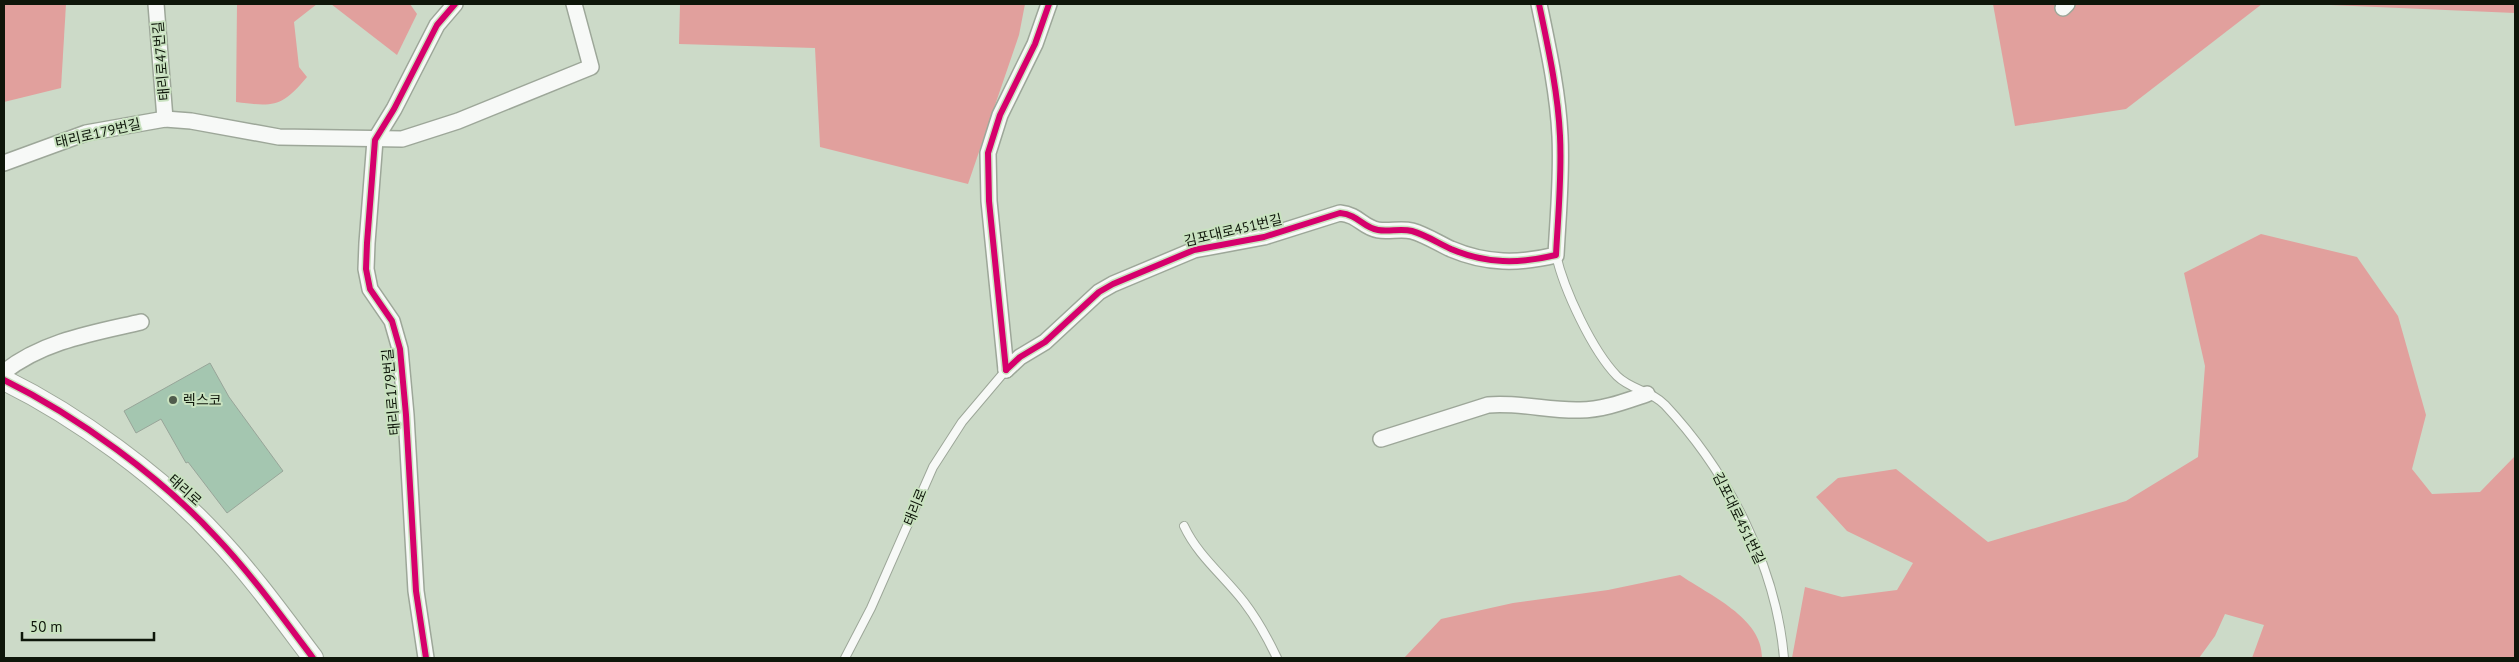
<svg xmlns="http://www.w3.org/2000/svg" width="2519" height="662" font-family="'PT Sans','Noto Sans KR',sans-serif">
<style>
.forest{fill:#e1a09d}
.building{fill:#a4c6b0;stroke:#98a599}
.lines{fill:none;stroke-linecap:round;stroke-linejoin:round}
.lane-casing{stroke:#9da799;stroke-width:10}
.street-casing{stroke:#9da799;stroke-width:18}
.secondary-casing{stroke:#9da799;stroke-width:22}
.lane{stroke:#f7f9f7;stroke-width:8}
.street{stroke:#f7f9f7;stroke-width:15}
.secondary{stroke:#f7f9f7;stroke-width:20}
.cycleway-casing{stroke:#c9e2c0;stroke-width:9}
.cycleway{stroke:#d6006c;stroke-width:6}
.poi-dot{fill:#505b4c;stroke:#c9e2c0;stroke-width:2}
.labels{text-anchor:middle;stroke-width:4;stroke-linejoin:round;paint-order:stroke}
.street-label{font-size:14px;fill:#0e160a;stroke:#c9e2c0}
.poi-label{font-size:14px;fill:#0e160a;stroke:#c9e2c0;text-anchor:start}
</style>
<rect width="100%" height="100%" fill="#ccdac8"/>
<!-- forest -->
<g class="forest">
<path d="M4 4H66L61 88 4 102Z"/>
<path d="M237 4H317L294 22 299 67 307 77C282 107 274 107 236 102Z"/>
<path d="M331 4H410L417 14 397 55Z"/>
<path d="M680 4H1025L1019 35 968 184 820 147 815 48 679 44Z"/>
<path d="M1993 4H2262L2126 109 2015 126Z"/>
<path d="M2307 4H2515V13Z"/>
<path d="M2261 234 2357 257 2398 316 2426 415 2412 469 2432 494 2480 492 2515 456V658H2252L2264 625 2225 614 2215 636 2199 658H1792L1805 587 1842 597 1897 590 1913 563 1847 531 1816 497 1838 478 1896 469 1988 542 2126 501 2198 457 2205 366 2184 273Z"/>
<path d="M1680 575C1709 595 1763 618 1762 658H1404L1441 619 1513 603 1608 590Z"/>
</g>
<!-- building -->
<path class="building" d="M210 363 229 397 283 471 227 513 188 462 186 463 161 419 136 433 124 411Z"/>
<g class="lines">
<defs>
<g id="lane">
<path d="M1556 255C1564 290 1592 350 1617 376 1631 390 1652 391 1665 405 1728 472 1776 566 1784 658"/>
<path d="M1184 526C1198 556 1224 576 1244 602 1257 619 1268 639 1277 658"/>
<path d="M845 658 871 608 933 467 962 422 1006 370"/>
</g>
<g id="street">
<path d="M156 4 165 119"/>
<path d="M2063 8 2067 4"/>
<path d="M4 163 86 133 165 119 191 121 279 137 402 139 458 121 591 67 574 4"/>
<path d="M1006 370 1020 357 1045 342 1099 292 1113 284 1194 250 1264 237 1340 213C1359 215 1362 227 1378 230 1389 232 1401 228 1412 231 1426 235 1438 243 1451 249 1486 264 1519 264 1556 255 1558 216 1562 176 1560 136 1558 92 1548 47 1539 4"/>
<path d="M1006 370 989 201 988 153 1000 115 1035 44 1049 4"/>
<path d="M4 372C43 341 93 333 141 322"/>
<path d="M1381 439 1488 405C1519 402 1549 411 1580 410 1603 410 1626 401 1647 394"/>
<path d="M426 658 416 591 406 415 400 349 392 321 370 289 366 269 367 243 375 140 394 109 437 25 455 4"/>
</g>
<path id="secondary" d="M4 380C77 416 161 477 216 537 252 575 282 617 313 658"/>
</defs>
<!-- lane casing -->
<use href="#lane" class="lane-casing"/>
<!-- street casing -->
<use href="#street" class="street-casing"/>
<!-- secondary casing -->
<use href="#secondary" class="secondary-casing"/>
<!-- lane -->
<use href="#lane" class="lane"/>
<!-- street -->
<use href="#street" class="street"/>
<!-- secondary -->
<use href="#secondary" class="secondary"/>
<defs>
<g id="cycleway">
<path d="M1006 370 1020 357 1045 342 1099 292 1113 284 1194 250 1264 237 1340 213C1359 215 1362 227 1378 230 1389 232 1401 228 1412 231 1426 235 1438 243 1451 249 1486 264 1519 264 1556 255 1558 216 1562 176 1560 136 1558 92 1548 47 1539 4"/>
<path d="M1006 370 989 201 988 153 1000 115 1035 44 1049 4"/>
<path d="M4 380C77 416 161 477 216 537 252 575 282 617 313 658"/>
<path d="M426 658 416 591 406 415 400 349 392 321 370 289 366 269 367 243 375 140 394 109 437 25 455 4"/>
</g>
</defs>
<!-- cycleway casing -->
<use href="#cycleway" class="cycleway-casing"/>
<!-- cycleway -->
<use href="#cycleway" class="cycleway"/>
</g>
<!-- markers -->
<circle class="poi-dot" cx="173" cy="400" r="5"/>
<g class="labels">
<!-- street labels -->
<g class="street-label">
<text transform="translate(161 61) rotate(-95)" y="5">태리로47번길</text>
<text transform="translate(98 133) rotate(-13)" y="5">태리로179번길</text>
<text transform="translate(1233 230) rotate(-13)" y="5">김포대로451번길</text>
<text transform="translate(391 392) rotate(-95)" y="5">태리로179번길</text>
<text transform="translate(185 490) rotate(42)" y="5">태리로</text>
<text transform="translate(915 507) rotate(-68)" y="5">태리로</text>
<text transform="translate(1739 518) rotate(64)" y="5">김포대로451번길</text>
</g>
<!-- poi labels -->
<g class="poi-label">
<text x="183" y="405">렉스코</text>
</g>
</g>
<!-- border -->
<rect width="2519" height="662" fill="none" stroke="#0e160a" stroke-width="10"/>
<!-- scale -->
<path d="M22 632v8h132v-8" fill="none" stroke="#0e160a" stroke-width="2.5"/>
<text x="30" y="632" font-size="15" fill="#0e160a" stroke="#c9e2c0" stroke-width="4" paint-order="stroke">50 m</text>
</svg>
